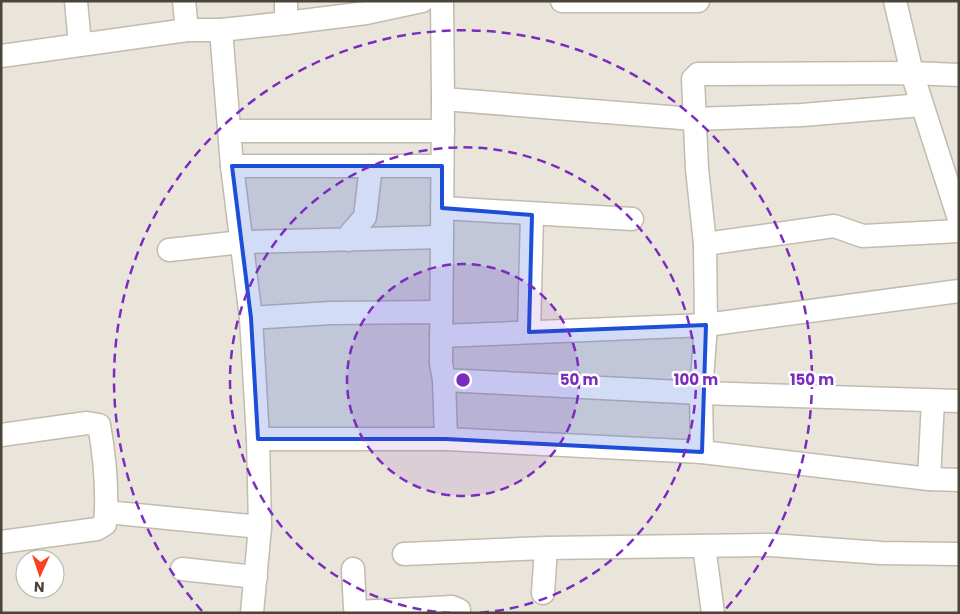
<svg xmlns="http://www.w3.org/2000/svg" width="960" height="614" font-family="Poppins,sans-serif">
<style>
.residential{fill:#eae5da;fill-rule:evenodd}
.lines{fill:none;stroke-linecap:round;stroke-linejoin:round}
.minor-casing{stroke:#c2bbae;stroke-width:25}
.minor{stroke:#fff;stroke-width:22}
.marked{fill:#1d4ed8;fill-opacity:0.2;stroke:#1d4ed8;stroke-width:4;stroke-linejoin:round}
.ring{fill:none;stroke:#7b2cbf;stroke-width:2.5;stroke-dasharray:9 6}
.centre{fill:#7b2cbf;stroke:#fff;stroke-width:2.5}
.ring-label{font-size:15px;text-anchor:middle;font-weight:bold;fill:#7b2cbf;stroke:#fff;stroke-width:5;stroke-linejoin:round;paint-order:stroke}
</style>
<rect width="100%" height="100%" fill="#f6f3ec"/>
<!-- residential -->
<path class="residential" d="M1 1H959V613H1ZM25 559H55V589H25Z"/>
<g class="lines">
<defs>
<g id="minor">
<path d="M76 1 80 45"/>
<path d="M184 1 187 30"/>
<path d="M286 1V23"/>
<path d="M442 1 443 99 441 363 444 380 701 393 959 401"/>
<path d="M562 1H698"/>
<path d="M895 1 912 73 959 219"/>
<path d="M221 30 232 166 251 318 258 439 260 527 252 613"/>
<path d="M1 56 187 30H221L286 23 366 13 422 1"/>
<path d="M443 99 694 119 802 115 922 105"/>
<path d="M230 131H443"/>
<path d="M232 166H442"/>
<path d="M442 208 632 219"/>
<path d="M349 240 351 233 365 217 371 166"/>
<path d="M705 244 834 226 863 236 959 231"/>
<path d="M169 250 242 242 442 237"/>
<path d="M251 318 331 313 441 312"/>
<path d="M529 332 532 215"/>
<path d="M441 336 706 325 959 291"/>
<path d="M444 380 446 439"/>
<path d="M1 435 87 423 99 425C105 458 108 491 105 524L97 529 1 542"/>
<path d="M258 439H446L702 452 929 479 959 480"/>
<path d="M702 452 701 393 706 325 705 244 697 169 693 79 698 74 912 73 959 75"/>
<path d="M929 479 933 401"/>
<path d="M106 512 260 527"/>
<path d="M704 546 713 613"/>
<path d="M404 554 546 548 771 545 881 553 959 554"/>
<path d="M182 569 256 577"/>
<path d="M353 569 355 608 358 612 452 607 459 610V613"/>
<path d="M543 593 546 548"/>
</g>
</defs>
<!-- minor casing -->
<use href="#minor" class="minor-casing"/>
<!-- minor -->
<use href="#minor" class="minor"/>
</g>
<!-- marked area -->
<path class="marked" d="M232 166H442V208L532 215 529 332 706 325 702 452 446 439H258L251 318Z"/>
<!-- distance rings -->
<circle cx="463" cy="380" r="116" fill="#7b2cbf" fill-opacity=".12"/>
<g class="ring">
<circle cx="463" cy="380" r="116"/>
<path d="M451 613A233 233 0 1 1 475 613"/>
<path d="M202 611A349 349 0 1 1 724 611"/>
</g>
<circle cx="463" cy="380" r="8" class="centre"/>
<g class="ring-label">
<text x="579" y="385">50 m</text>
<text x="696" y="385">100 m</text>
<text x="812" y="385">150 m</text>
</g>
<!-- border -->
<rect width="960" height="614" fill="none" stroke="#4b4439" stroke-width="5"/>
<!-- north arrow -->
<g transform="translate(40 574) rotate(183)"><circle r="24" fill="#ffffff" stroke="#b7b4b0"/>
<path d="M0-4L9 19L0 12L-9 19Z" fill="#fc3f1d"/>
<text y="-8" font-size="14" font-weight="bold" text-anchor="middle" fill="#4b4439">N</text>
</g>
</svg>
